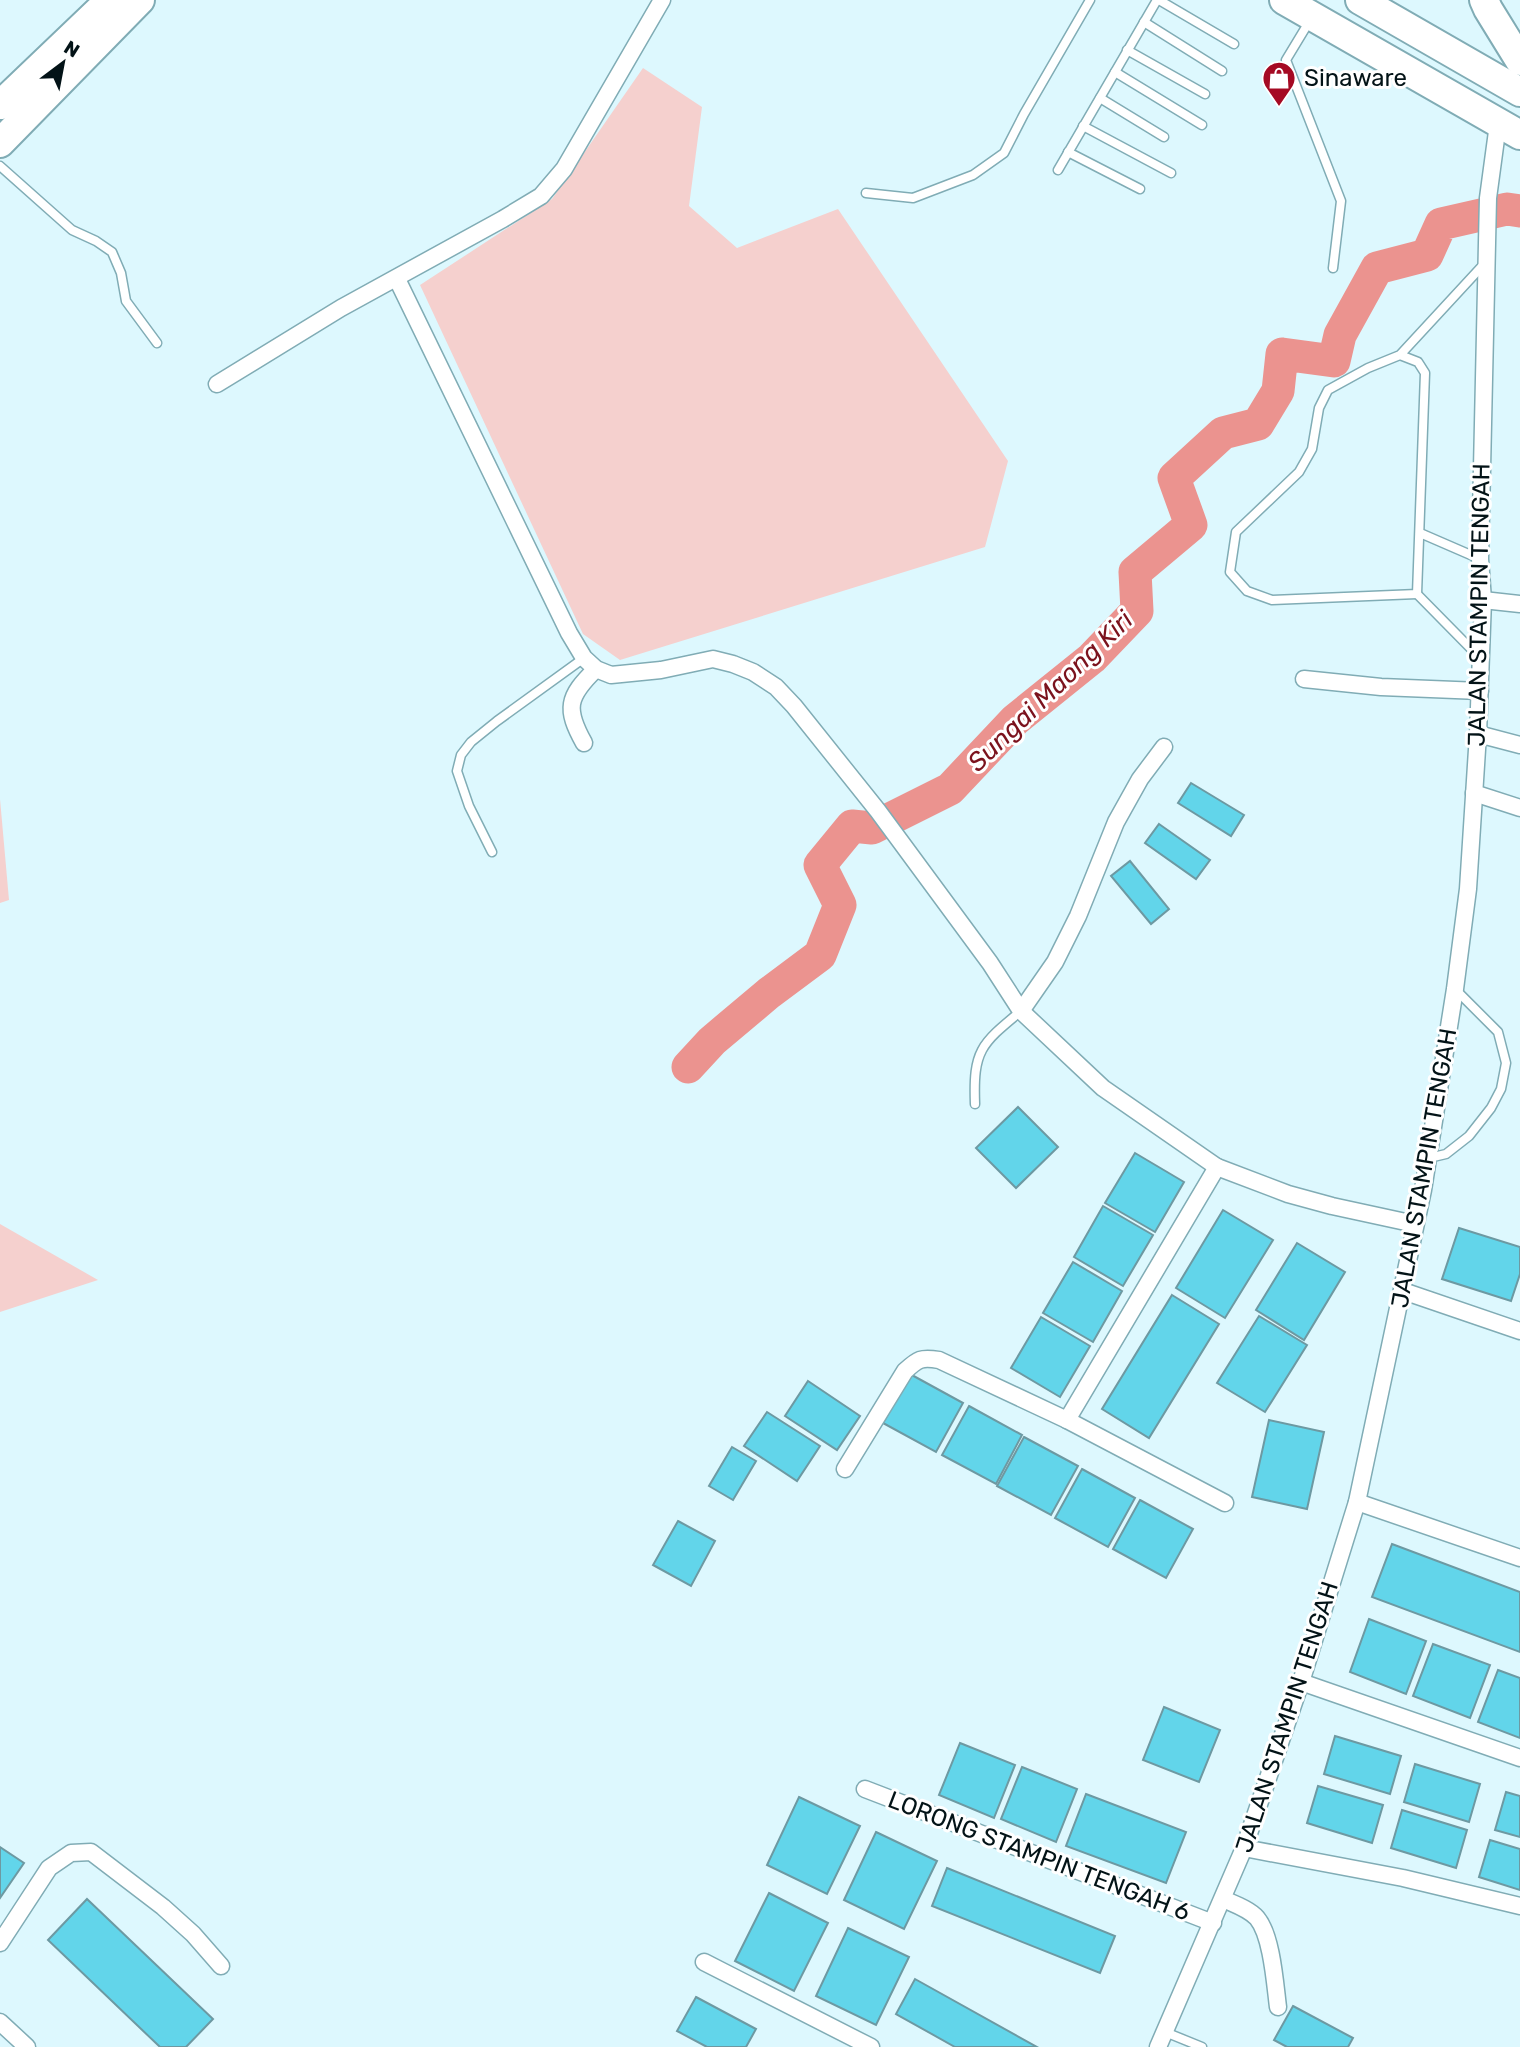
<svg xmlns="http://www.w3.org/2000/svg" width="1520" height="2047" font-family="Rubik,sans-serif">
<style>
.green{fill:#f5d0ce}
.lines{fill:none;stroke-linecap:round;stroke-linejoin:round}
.river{stroke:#eb938f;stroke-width:33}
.building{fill:#62d5ea;stroke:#6d99a2;stroke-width:2}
.lane-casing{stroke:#80acb5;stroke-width:11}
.street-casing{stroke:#80acb5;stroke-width:19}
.highway-casing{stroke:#80acb5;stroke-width:32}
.lane{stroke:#fff;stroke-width:8}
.street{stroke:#fff;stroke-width:16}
.highway{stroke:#fff;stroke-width:28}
.labels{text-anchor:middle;stroke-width:6;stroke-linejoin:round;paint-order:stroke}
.poi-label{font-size:24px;fill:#031317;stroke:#fff;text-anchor:start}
.street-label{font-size:24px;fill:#031317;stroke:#fff}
.water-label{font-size:26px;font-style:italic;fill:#7b121d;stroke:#fff}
</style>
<rect width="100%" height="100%" fill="#ddf8fe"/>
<!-- green -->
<g class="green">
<path d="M643 68 702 107 689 206 737 248 838 209 1008 461 985 547 620 660 583 634 420 285 552 199Z"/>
<path d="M0 799 9 900 0 903Z"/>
<path d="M0 1224 98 1280 0 1312Z"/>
</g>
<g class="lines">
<!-- river -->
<path class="river" d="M688 1067 712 1041 769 993 820 955 840 905 820 865 852 826 872 828 950 789 1015 720 1092 658 1137 611 1135 572 1191 525 1174 478 1223 433 1258 424 1278 391 1282 354 1334 361 1340 335 1377 268 1427 255 1441 224 1507 209 1520 211"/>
</g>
<!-- building -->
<g class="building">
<path d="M1191 783 1244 815 1231 836 1178 803Z"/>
<path d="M1159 824 1210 860 1196 879 1145 843Z"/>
<path d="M1130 861 1169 909 1151 924 1111 876Z"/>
<path d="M1018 1107 1058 1147 1016 1188 976 1148Z"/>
<path d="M1135 1153 1184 1182 1155 1232 1105 1203Z"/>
<path d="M1103 1206 1153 1235 1123 1286 1074 1257Z"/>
<path d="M1223 1210 1273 1240 1225 1318 1176 1288Z"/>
<path d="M1459 1228 1520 1247V1274L1511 1301 1442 1279Z"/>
<path d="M1297 1243 1345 1272 1304 1340 1256 1310Z"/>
<path d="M1073 1262 1122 1291 1093 1342 1043 1313Z"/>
<path d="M1172 1295 1219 1324 1149 1438 1102 1409Z"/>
<path d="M1259 1316 1307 1345 1265 1412 1217 1383Z"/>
<path d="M1041 1317 1090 1346 1060 1397 1011 1368Z"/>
<path d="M910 1374 963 1403 936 1452 883 1423Z"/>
<path d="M808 1381 860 1416 837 1450 785 1416Z"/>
<path d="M969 1406 1022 1435 996 1484 942 1455Z"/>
<path d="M767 1412 820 1446 797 1481 744 1446Z"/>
<path d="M1269 1420 1324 1432 1307 1509 1252 1497Z"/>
<path d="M1024 1437 1078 1466 1051 1515 997 1486Z"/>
<path d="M732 1447 756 1461 733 1500 709 1486Z"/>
<path d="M1082 1469 1135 1498 1108 1547 1055 1518Z"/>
<path d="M1140 1500 1193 1529 1166 1578 1113 1549Z"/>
<path d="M678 1521 715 1541 691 1586 653 1565Z"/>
<path d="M1392 1544 1520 1592V1652L1372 1597Z"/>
<path d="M1369 1619 1426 1641 1406 1694 1350 1672Z"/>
<path d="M1433 1644 1490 1665 1470 1718 1413 1696Z"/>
<path d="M1498 1670 1520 1678V1738L1478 1722Z"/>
<path d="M1164 1707 1220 1730 1199 1782 1143 1760Z"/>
<path d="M1335 1736 1401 1756 1390 1794 1324 1774Z"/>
<path d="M960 1743 1015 1765 994 1818 939 1795Z"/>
<path d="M1415 1764 1480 1784 1469 1822 1404 1802Z"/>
<path d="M1022 1767 1077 1789 1056 1842 1001 1819Z"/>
<path d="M1318 1786 1383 1805 1372 1843 1307 1823Z"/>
<path d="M1506 1792 1520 1796V1837L1495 1830Z"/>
<path d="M1086 1794 1186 1832 1166 1883 1066 1846Z"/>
<path d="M799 1797 860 1826 827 1894 767 1865Z"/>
<path d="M1402 1810 1467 1830 1456 1868 1391 1848Z"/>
<path d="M876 1832 937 1861 904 1929 844 1900Z"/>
<path d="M1490 1840 1520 1849V1890L1479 1877Z"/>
<path d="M0 1847 24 1863 0 1898Z"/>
<path d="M947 1868 1115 1936 1100 1973 932 1906Z"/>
<path d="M769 1893 828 1923 794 1991 735 1961Z"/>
<path d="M87 1899 213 2019 186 2047H160L48 1940Z"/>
<path d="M848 1928 909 1957 876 2025 816 1996Z"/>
<path d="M915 1979 1037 2047H955L896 2014Z"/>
<path d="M696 1997 756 2029 746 2047H707L677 2031Z"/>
<path d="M1293 2006 1353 2038 1348 2047H1287L1274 2040Z"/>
</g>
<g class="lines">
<defs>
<g id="lane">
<path d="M1159 0 1234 44"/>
<path d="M1144 22 1222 71"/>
<path d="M1309 22 1286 60 1341 201 1333 268"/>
<path d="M1127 50 1205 94"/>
<path d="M1115 72 1202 125"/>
<path d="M1100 98 1164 137"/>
<path d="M1083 126 1171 173"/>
<path d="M1068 152 1140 189"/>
<path d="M0 166 72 230 96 241 112 252 121 273 126 301 157 343"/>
<path d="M1058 170 1157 0"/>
<path d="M866 193 913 198 973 175 1004 153 1024 114 1090 0"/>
<path d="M1400 355 1418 362 1425 373 1417 594 1272 600 1247 591 1230 572 1236 532 1299 472 1312 449 1319 408 1328 390 1368 368 1400 355 1485 263"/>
<path d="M1420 533 1480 559"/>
<path d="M1417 594 1481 659"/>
<path d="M492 852 469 806 457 771 461 755 471 742 497 721 584 658"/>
<path d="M975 1104C973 1050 981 1044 1021 1011"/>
<path d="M1429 1158 1446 1154 1469 1136 1491 1108 1501 1089 1506 1063 1498 1032 1455 989"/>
<path d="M1165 2032 1202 2047"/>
</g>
<g id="street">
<path d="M397 279 569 633 584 658 596 669 611 675 661 670 713 659 733 664 753 672 776 687 794 706 878 811 990 963 1021 1011 1103 1088 1217 1167 1288 1194 1332 1206 1415 1224"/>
<path d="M217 384 341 308 503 219 541 196 564 169 662 0"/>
<path d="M1483 600 1520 604"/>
<path d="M1304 679 1381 687 1480 691"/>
<path d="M1478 734 1520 745"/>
<path d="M584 743C565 709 567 697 596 669"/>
<path d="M1474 793 1520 808"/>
<path d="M1021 1011 1055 962 1078 916 1116 822 1140 779 1164 747"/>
<path d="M1403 1291 1520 1331"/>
<path d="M1067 1420 1217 1167"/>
<path d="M845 1469 905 1371C918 1359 921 1357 939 1360L1067 1420 1225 1503"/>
<path d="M1357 1502 1520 1558"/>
<path d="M1301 1682 1520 1758"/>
<path d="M865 1789 1213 1923"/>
<path d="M1244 1848 1403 1878 1520 1906"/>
<path d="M1223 1899C1234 1904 1249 1909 1257 1918 1272 1936 1275 1984 1278 2007"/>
<path d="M0 1943 49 1868 71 1853 91 1852 163 1907 193 1934 221 1966"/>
<path d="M704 1962 871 2047"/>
<path d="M0 2022 27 2047"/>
<path d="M1158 2047 1244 1848 1301 1682 1357 1502 1423 1190 1455 989 1468 889 1478 734 1483 600 1480 559 1488 198 1498 124"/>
</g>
<g id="highway">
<path d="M1284 0 1520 135"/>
<path d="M1360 0 1520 92"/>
<path d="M1484 0 1488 9 1520 61"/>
<path d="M0 105 110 0"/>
<path d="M0 143 140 0"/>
</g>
</defs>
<!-- lane casing -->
<use href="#lane" class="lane-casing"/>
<!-- street casing -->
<use href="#street" class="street-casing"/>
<!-- highway casing -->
<use href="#highway" class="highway-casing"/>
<!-- lane -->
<use href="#lane" class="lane"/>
<!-- street -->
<use href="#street" class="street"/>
<!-- highway -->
<use href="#highway" class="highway"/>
</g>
<!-- icons -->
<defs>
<symbol id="shop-pin" viewBox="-11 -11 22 30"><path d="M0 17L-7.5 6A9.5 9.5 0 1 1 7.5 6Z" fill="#a50a23" stroke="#fff"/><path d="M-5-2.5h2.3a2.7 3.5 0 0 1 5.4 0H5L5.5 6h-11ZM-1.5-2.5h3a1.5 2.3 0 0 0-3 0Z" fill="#fff"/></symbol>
</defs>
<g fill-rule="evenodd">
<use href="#shop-pin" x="1260" y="59" width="38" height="52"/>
</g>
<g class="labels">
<!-- poi labels -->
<g class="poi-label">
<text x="1304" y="86">Sinaware</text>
</g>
<!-- street labels -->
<g class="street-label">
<text transform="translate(1479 605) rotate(-89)" y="8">JALAN STAMPIN TENGAH</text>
<text transform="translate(1424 1168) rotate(-80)" y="8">JALAN STAMPIN TENGAH</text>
<text transform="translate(1287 1717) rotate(-72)" y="8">JALAN STAMPIN TENGAH</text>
<text transform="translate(1039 1856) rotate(21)" y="8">LORONG STAMPIN TENGAH 6</text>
</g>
<!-- water labels -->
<g class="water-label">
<text transform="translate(1050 691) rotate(-44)" y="9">Sungai Maong Kiri</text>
</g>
</g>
<!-- north arrow -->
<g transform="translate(63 63) rotate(32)" stroke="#ffffff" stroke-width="5" paint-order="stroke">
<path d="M0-5L12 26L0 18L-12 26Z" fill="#031317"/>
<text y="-10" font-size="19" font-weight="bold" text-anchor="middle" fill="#031317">N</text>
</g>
</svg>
